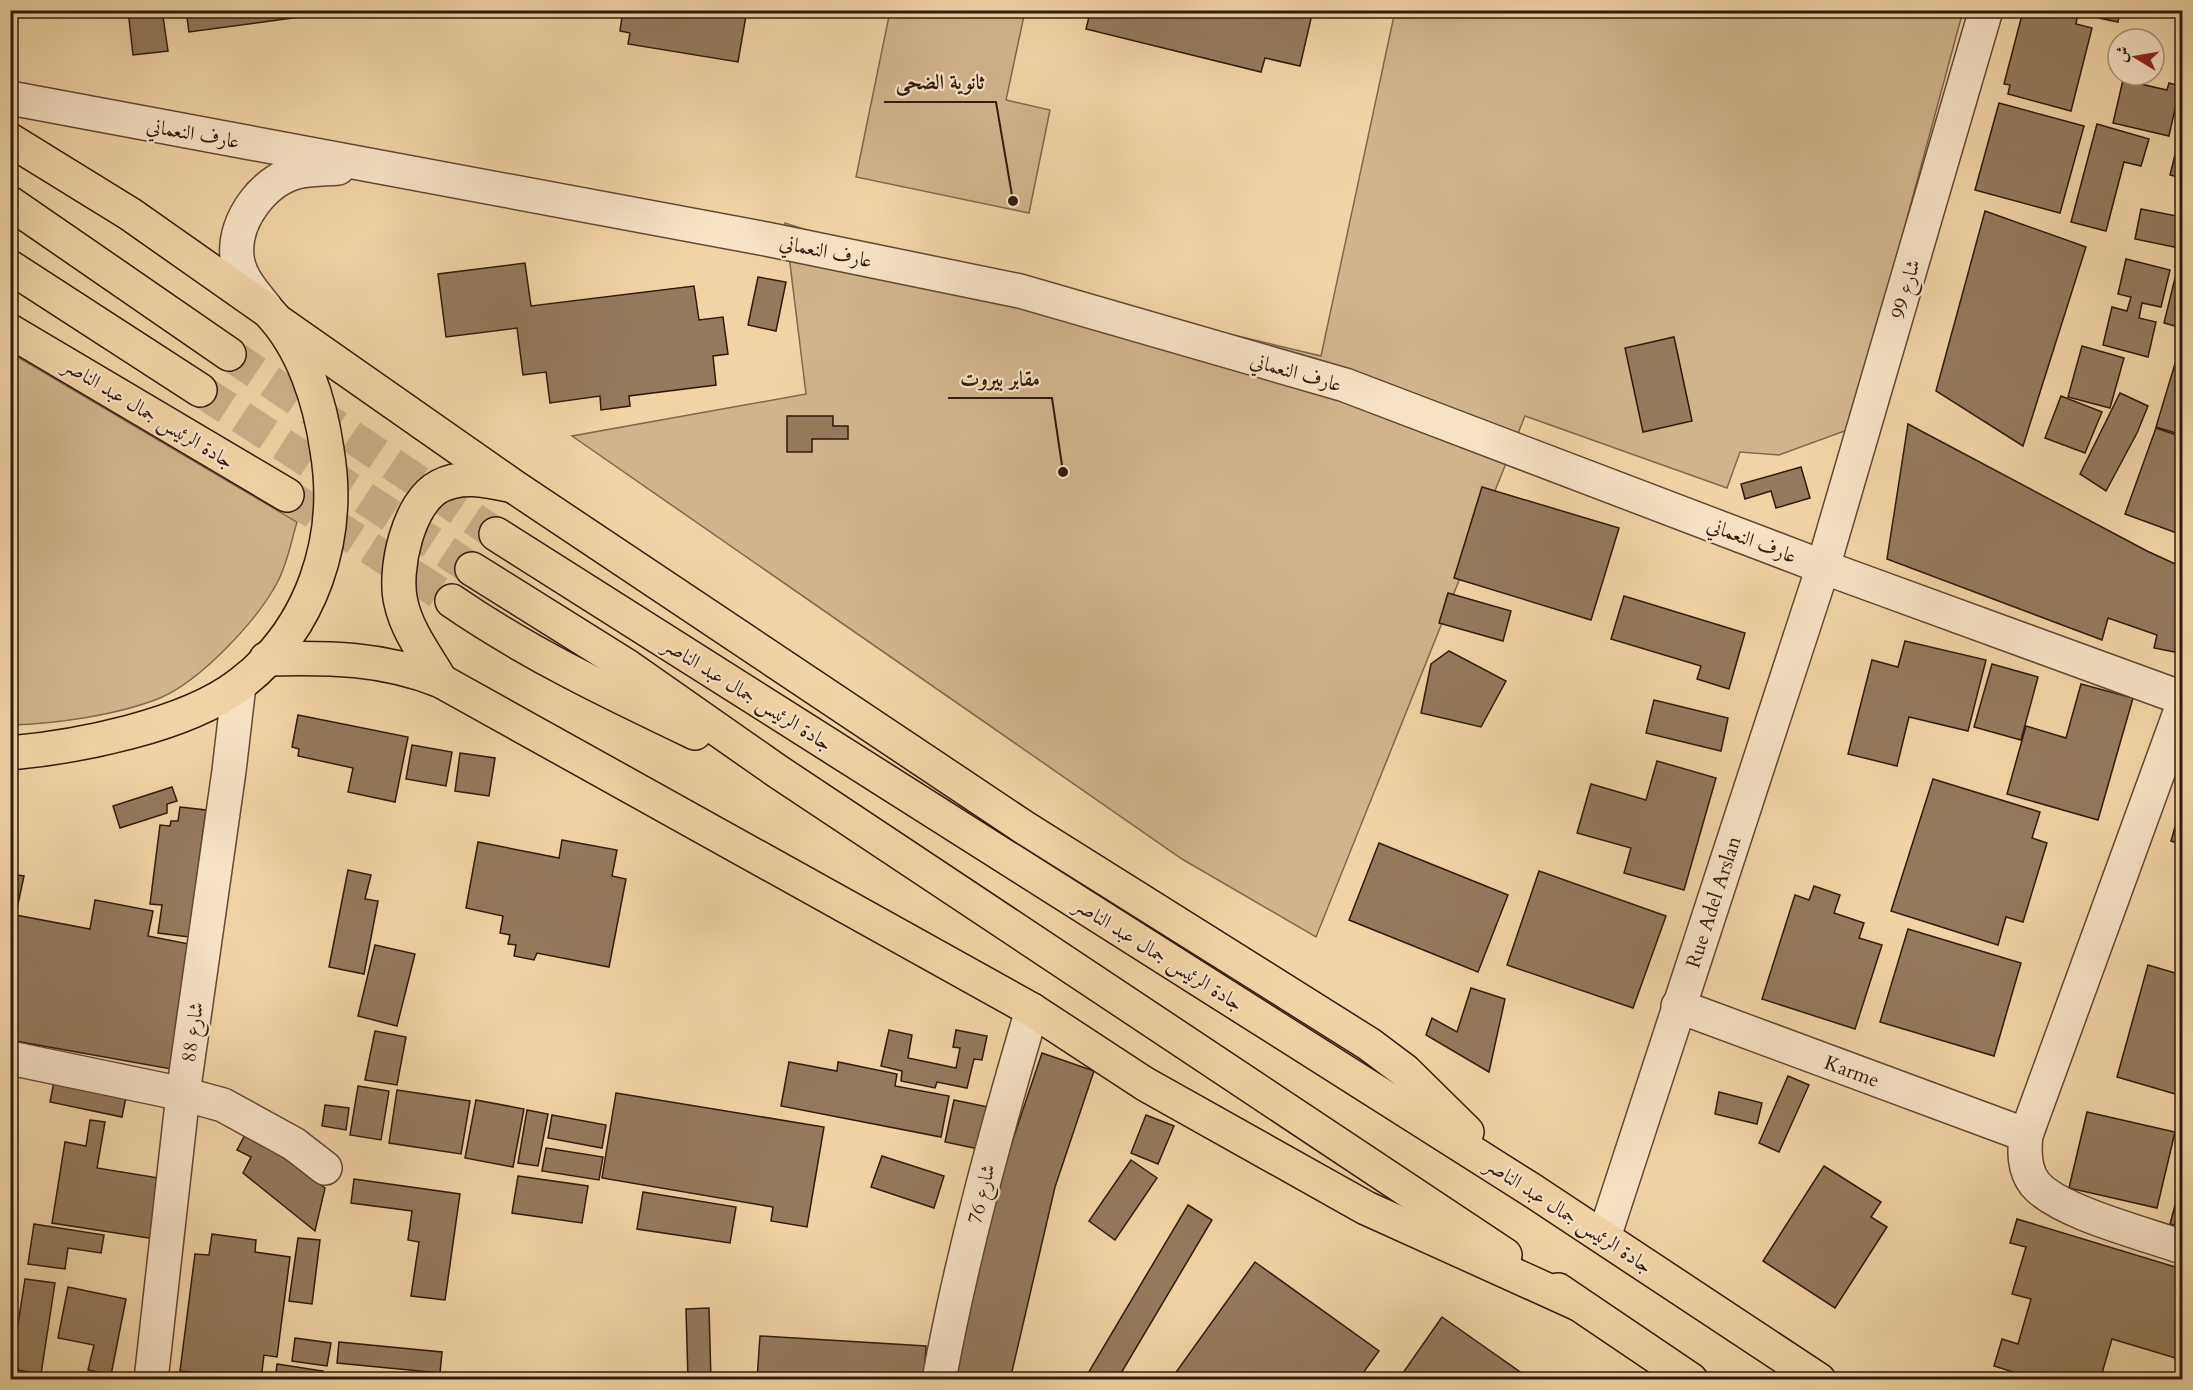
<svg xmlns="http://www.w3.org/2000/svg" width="2193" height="1390" font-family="Cardo,Amiri,serif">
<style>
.green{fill:#d0b58b;stroke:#80684c;stroke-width:1.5}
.building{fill:#947b5c;stroke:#2f1b0c;stroke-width:1.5}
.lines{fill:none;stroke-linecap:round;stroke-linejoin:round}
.highway-tunnel{stroke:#caaf86;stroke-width:33;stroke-dasharray:33 16;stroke-linecap:butt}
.minor-casing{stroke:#604932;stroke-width:36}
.major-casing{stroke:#2f1b0c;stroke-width:36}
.highway-casing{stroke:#2f1b0c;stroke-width:36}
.minor{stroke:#f6e3c4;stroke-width:33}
.major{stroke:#f1d4a5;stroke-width:33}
.highway{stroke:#f1d4a5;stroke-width:33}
.labels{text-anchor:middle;stroke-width:4.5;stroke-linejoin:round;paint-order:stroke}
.street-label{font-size:20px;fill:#2f1b0c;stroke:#f6e3c4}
.leader{fill:none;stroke:#2f1b0c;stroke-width:2}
.callout-dot{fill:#2f1b0c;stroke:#f6e3c4;stroke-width:2}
.callout-label{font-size:21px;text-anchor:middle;font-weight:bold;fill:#2f1b0c;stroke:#f6e3c4;stroke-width:4.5;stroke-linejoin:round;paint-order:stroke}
</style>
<rect width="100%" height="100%" fill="#f1d4a5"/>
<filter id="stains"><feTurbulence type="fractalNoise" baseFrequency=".00333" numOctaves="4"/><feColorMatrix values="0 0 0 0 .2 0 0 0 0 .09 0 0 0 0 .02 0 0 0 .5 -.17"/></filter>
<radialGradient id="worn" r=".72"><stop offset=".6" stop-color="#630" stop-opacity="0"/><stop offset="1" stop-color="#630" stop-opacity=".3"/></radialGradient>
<!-- green -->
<g class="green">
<path d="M890 11H1025L1006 100 1050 110 1029 213 856 177Z"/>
<path d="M1395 11H1963L1850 429 1779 455 1740 452 1727 488 1525 416 1316 937 1182 859 572 436 806 394 785 223 829 237 1321 356Z"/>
<path d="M11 353 297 522C291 542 287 565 277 583 256 622 200 681 160 698 118 715 55 724 11 725Z"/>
</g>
<!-- building -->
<g class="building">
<path d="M128 10H162L168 51 133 55Z"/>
<path d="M186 10H352L189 32Z"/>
<path d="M623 10H747L738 62 628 44 630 33 620 31Z"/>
<path d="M1064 10H1313L1300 66 1265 58 1261 72 1086 29 1089 17Z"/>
<path d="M2031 10H2049L2077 18 2076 24 2092 28 2071 111 2008 94 2010 85 2004 84 2023 11 2030 13Z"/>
<path d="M2061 10H2120L2118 22Z"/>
<path d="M2123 80 2167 90 2169 83 2180 86 2169 136 2113 123Z"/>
<path d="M1999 103 2084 126 2060 213 1975 190Z"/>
<path d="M2097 124 2149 139 2141 166 2124 162 2106 231 2071 222Z"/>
<path d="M2177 147 2182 148V178L2170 175Z"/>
<path d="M2141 209 2182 217V269L2175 267 2179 248 2135 239Z"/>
<path d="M1985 211 2086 247 2023 446 1936 391Z"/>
<path d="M2126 259 2170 270 2161 307 2142 303 2139 318 2156 322 2148 357 2103 345 2112 307 2127 311 2131 297 2118 294Z"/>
<path d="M525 263 531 306 694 286 699 320 723 317 728 354 713 356 716 385 629 396 630 406 601 410 600 396 550 403 546 372 523 375 517 328 446 337 438 274Z"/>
<path d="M2176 274 2182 276V328L2164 323Z"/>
<path d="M758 277 786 282 776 331 748 325Z"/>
<path d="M1674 337 1692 421 1643 432 1625 348Z"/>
<path d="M2082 346 2124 358 2110 408 2068 397Z"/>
<path d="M2180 347 2182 348V435L2156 427Z"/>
<path d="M2120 393 2148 406 2137 433 2106 491 2080 474Z"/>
<path d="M2061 396 2102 412 2085 453 2045 438Z"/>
<path d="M787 416H833V426H848V439H812V452H787Z"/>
<path d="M1908 424 2147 551 2182 567 2180 653 2154 648 2157 635 2108 618 2102 640 1887 559Z"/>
<path d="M2156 428 2182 437V535L2125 514Z"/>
<path d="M1801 467 1810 498 1776 508 1771 491 1745 499 1741 484Z"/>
<path d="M1482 487 1619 528 1591 620 1454 578Z"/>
<path d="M1448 593 1511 611 1503 641 1439 623Z"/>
<path d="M1624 596 1745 633 1729 689 1697 679 1701 666 1611 639Z"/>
<path d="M1905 641 1986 660 1968 731 1909 717 1897 766 1848 754 1872 660 1898 667Z"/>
<path d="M1449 651 1506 681 1481 727 1421 713 1431 664Z"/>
<path d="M1992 664 2038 677 2021 740 1974 727Z"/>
<path d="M2081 684 2133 698 2098 820 2007 794 2026 726 2066 738Z"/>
<path d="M1654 700 1728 718 1721 751 1646 733Z"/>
<path d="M298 715 408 737 395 802 348 792 353 768 298 756 299 749 292 747Z"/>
<path d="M412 745 452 752 446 786 406 779Z"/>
<path d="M460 753 495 758 489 796 455 791Z"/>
<path d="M1657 761 1716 778 1684 890 1624 873 1631 848 1577 833 1591 784 1646 800Z"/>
<path d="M1933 779 2040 812 2032 838 2047 843 2023 922 2006 917 1998 945 1891 911Z"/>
<path d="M172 787 177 801 167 804V813L120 828 113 806Z"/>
<path d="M2182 802V845L2171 841Z"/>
<path d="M180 807 206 810 189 937 158 933 162 905 150 904 160 825 170 826 171 821H178Z"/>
<path d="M562 840 617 850 612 876 626 879 609 967 537 953 534 960 514 956 516 945 508 944 510 935 500 933 503 916 466 908 478 842 559 858Z"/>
<path d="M1379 843 1508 895 1478 972 1349 920Z"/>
<path d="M348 870 371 875 365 899 378 901 364 974 329 967Z"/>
<path d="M1539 871 1666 916 1633 1008 1507 965Z"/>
<path d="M10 874 24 876 17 909 10 908Z"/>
<path d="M1814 886 1840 895 1834 913 1864 923 1859 938 1882 945 1855 1029 1762 999 1795 895 1809 900Z"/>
<path d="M95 900 153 911 148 936 194 945 171 1069 10 1040V914L90 929Z"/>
<path d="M1908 929 2021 963 1994 1056 1880 1022Z"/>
<path d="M375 945 415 954 397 1026 358 1016Z"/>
<path d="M2148 965 2182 975V1096L2117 1077Z"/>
<path d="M1471 988 1505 999 1489 1072 1426 1035 1432 1018 1457 1032Z"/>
<path d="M889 1030 912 1035 908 1058 956 1068 960 1048 953 1047 956 1030 987 1036 982 1060 974 1059 967 1088 937 1082 935 1088 901 1081 902 1071 881 1066Z"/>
<path d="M375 1031 406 1037 397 1085 365 1080Z"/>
<path d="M1042 1053 1094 1071 1055 1187 1010 1380H953L1003 1169Z"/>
<path d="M789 1062 837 1071 838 1062 897 1074 895 1086 949 1096 941 1137 781 1106Z"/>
<path d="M1788 1076 1809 1085 1779 1152 1759 1143Z"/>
<path d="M55 1077 127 1092 122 1117 50 1102Z"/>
<path d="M358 1086 389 1091 381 1140 350 1135Z"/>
<path d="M397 1090 470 1101 461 1154 389 1143Z"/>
<path d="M1719 1092 1762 1103 1757 1124 1715 1114Z"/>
<path d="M616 1093 824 1127 807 1227 771 1221 773 1207 602 1178Z"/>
<path d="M476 1100 524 1109 513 1167 465 1158Z"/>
<path d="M954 1100 993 1108 984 1150 945 1142Z"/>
<path d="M325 1105 349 1108 346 1130 322 1126Z"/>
<path d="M527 1110 548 1114 538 1166 518 1163Z"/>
<path d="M2087 1112 2175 1132 2157 1208 2069 1188Z"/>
<path d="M552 1115 606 1125 602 1148 548 1138Z"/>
<path d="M1146 1115 1174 1126 1158 1164 1131 1153Z"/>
<path d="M10 1117 17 1118 13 1139 10 1138Z"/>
<path d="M90 1120 105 1122 97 1168 171 1180 161 1240 52 1223 65 1142 86 1146Z"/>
<path d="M247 1131 325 1188 315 1231 243 1173 251 1157 237 1150Z"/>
<path d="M546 1148 603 1157 599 1180 542 1171Z"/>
<path d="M882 1156 944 1176 934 1208 871 1187Z"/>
<path d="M1131 1160 1157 1178 1115 1240 1089 1221Z"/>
<path d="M1824 1166 1881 1202 1871 1217 1887 1227 1835 1308 1763 1261Z"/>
<path d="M518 1176 588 1186 582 1223 512 1213Z"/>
<path d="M354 1179 460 1194 445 1300 411 1296 419 1242 408 1240 412 1211 351 1203Z"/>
<path d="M2182 1179V1227L2170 1224Z"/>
<path d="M643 1192 736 1207 730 1243 637 1229Z"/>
<path d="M1188 1205 1212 1220 1117 1380H1084Z"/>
<path d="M2017 1219 2182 1269V1360L2112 1339 2100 1380H2039L1994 1366 2002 1339 2018 1344 2031 1299 2012 1294 2026 1247 2010 1243Z"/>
<path d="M34 1224 104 1235 101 1253 68 1248 65 1269 28 1264Z"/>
<path d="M212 1234 256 1240 255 1252 290 1257 277 1357 264 1355 261 1380 180 1371 195 1254 209 1255Z"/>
<path d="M298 1238 320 1240 312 1304 289 1301Z"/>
<path d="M1255 1262 1379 1351 1358 1380H1181L1174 1375Z"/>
<path d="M25 1279 55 1283 41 1374 11 1369Z"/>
<path d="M68 1287 126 1299 111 1375 88 1370 94 1345 58 1338Z"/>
<path d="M709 1308 711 1380H688L686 1309Z"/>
<path d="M1442 1317 1523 1374 1518 1380H1398Z"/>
<path d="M760 1336 926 1346 924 1380H757Z"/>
<path d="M295 1338 331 1343 327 1366 292 1361Z"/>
<path d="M339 1342 442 1352 440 1373 337 1363Z"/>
<path d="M277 1364 323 1371 321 1380H275Z"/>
</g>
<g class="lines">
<!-- highway-tunnel -->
<g class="highway-tunnel">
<path d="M229 354 496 534"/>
<path d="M200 390 472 569"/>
<path d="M287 495 452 601"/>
</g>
<defs>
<g id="minor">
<path d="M10 98 766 239 1020 291 1345 385 1823 567 2182 698"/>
<path d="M266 308C254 293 239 277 237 257 233 220 265 178 301 171 313 169 326 169 338 168"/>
<path d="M2182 707 2026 1135C2024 1152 2024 1170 2035 1184 2058 1212 2146 1234 2182 1247"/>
<path d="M1678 1006 2026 1135"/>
<path d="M10 1058 183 1094 223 1105 294 1144 325 1168"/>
<path d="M1604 1237 1823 567 1986 10"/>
<path d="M151 1380 183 1094 229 771 239 685"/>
<path d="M939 1380C962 1255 996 1132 1032 1010"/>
</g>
<path id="major" d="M10 140 130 214 268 311C303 347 320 401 327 450 342 539 312 630 239 685 185 726 77 747 10 753"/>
<g id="highway">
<path d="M10 203 229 354"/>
<path d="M10 267 200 390"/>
<path d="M280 323 513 486 1025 828 1369 1044 1405 1071 1467 1132"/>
<path d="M10 331 287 495"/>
<path d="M496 534 1530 1189 1819 1380"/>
<path d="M472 569 627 666 777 771 1505 1255"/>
<path d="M452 601C529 654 611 693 695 733"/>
<path d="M266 659C328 657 384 658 441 681L1032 1010 1145 1084 1366 1208 1576 1303"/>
<path d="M441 681C427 657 407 631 401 603 393 571 408 502 440 486 461 475 485 480 508 485"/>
<path d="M1558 1290 1691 1380"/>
</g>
</defs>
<!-- minor casing -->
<use href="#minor" class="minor-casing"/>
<!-- major casing -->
<use href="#major" class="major-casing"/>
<!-- highway casing -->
<use href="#highway" class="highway-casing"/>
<!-- minor -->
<use href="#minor" class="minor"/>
<!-- major -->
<use href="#major" class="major"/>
<!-- highway -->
<use href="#highway" class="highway"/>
</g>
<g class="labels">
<!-- street labels -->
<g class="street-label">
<text transform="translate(193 133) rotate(10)" y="7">عارف النعماني</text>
<text transform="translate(826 251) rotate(12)" y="7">عارف النعماني</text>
<text transform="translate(1905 289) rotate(-74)" y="7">شارع 99</text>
<text transform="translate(1296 372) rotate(16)" y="7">عارف النعماني</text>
<text transform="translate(149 413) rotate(31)" y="7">جادة الرئيس جمال عبد الناصر</text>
<text transform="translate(1752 540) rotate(21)" y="7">عارف النعماني</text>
<text transform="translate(748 694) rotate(32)" y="7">جادة الرئيس جمال عبد الناصر</text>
<text transform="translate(1713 902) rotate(-72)" y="7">Rue Adel Arslan</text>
<text transform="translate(1159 954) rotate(32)" y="7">جادة الرئيس جمال عبد الناصر</text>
<text transform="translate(192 1032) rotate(-82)" y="7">شارع 88</text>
<text transform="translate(1852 1071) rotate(20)" y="7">Karme</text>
<text transform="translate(981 1194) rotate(-76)" y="7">شارع 76</text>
<text transform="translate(1569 1215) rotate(33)" y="7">جادة الرئيس جمال عبد الناصر</text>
</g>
</g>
<!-- callouts -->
<path class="leader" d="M1013 201L996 102H884M1063 472L1052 398H948"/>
<g class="callout-dot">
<circle cx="1013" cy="201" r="6"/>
<circle cx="1063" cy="472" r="6"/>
</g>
<g class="callout-label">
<text x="940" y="89">ثانوية الضحى</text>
<text x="1000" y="386">مقابر بيروت</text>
</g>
<!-- margin -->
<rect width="2193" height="1390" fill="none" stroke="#f1d4a5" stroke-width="36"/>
<rect x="12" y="12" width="2169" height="1366" fill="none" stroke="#2f1b0c" stroke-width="3"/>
<rect x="18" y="18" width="2157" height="1354" fill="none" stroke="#2f1b0c" stroke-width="1.5"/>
<!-- north arrow -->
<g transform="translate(2136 57) rotate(281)"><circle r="28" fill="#f6e3c4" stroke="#a6937a" stroke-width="1.5"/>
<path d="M0-4.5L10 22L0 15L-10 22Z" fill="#8f2418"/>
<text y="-9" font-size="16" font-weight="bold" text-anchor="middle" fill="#2f1b0c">ش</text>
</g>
<rect width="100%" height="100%" filter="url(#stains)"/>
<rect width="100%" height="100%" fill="url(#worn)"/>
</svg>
